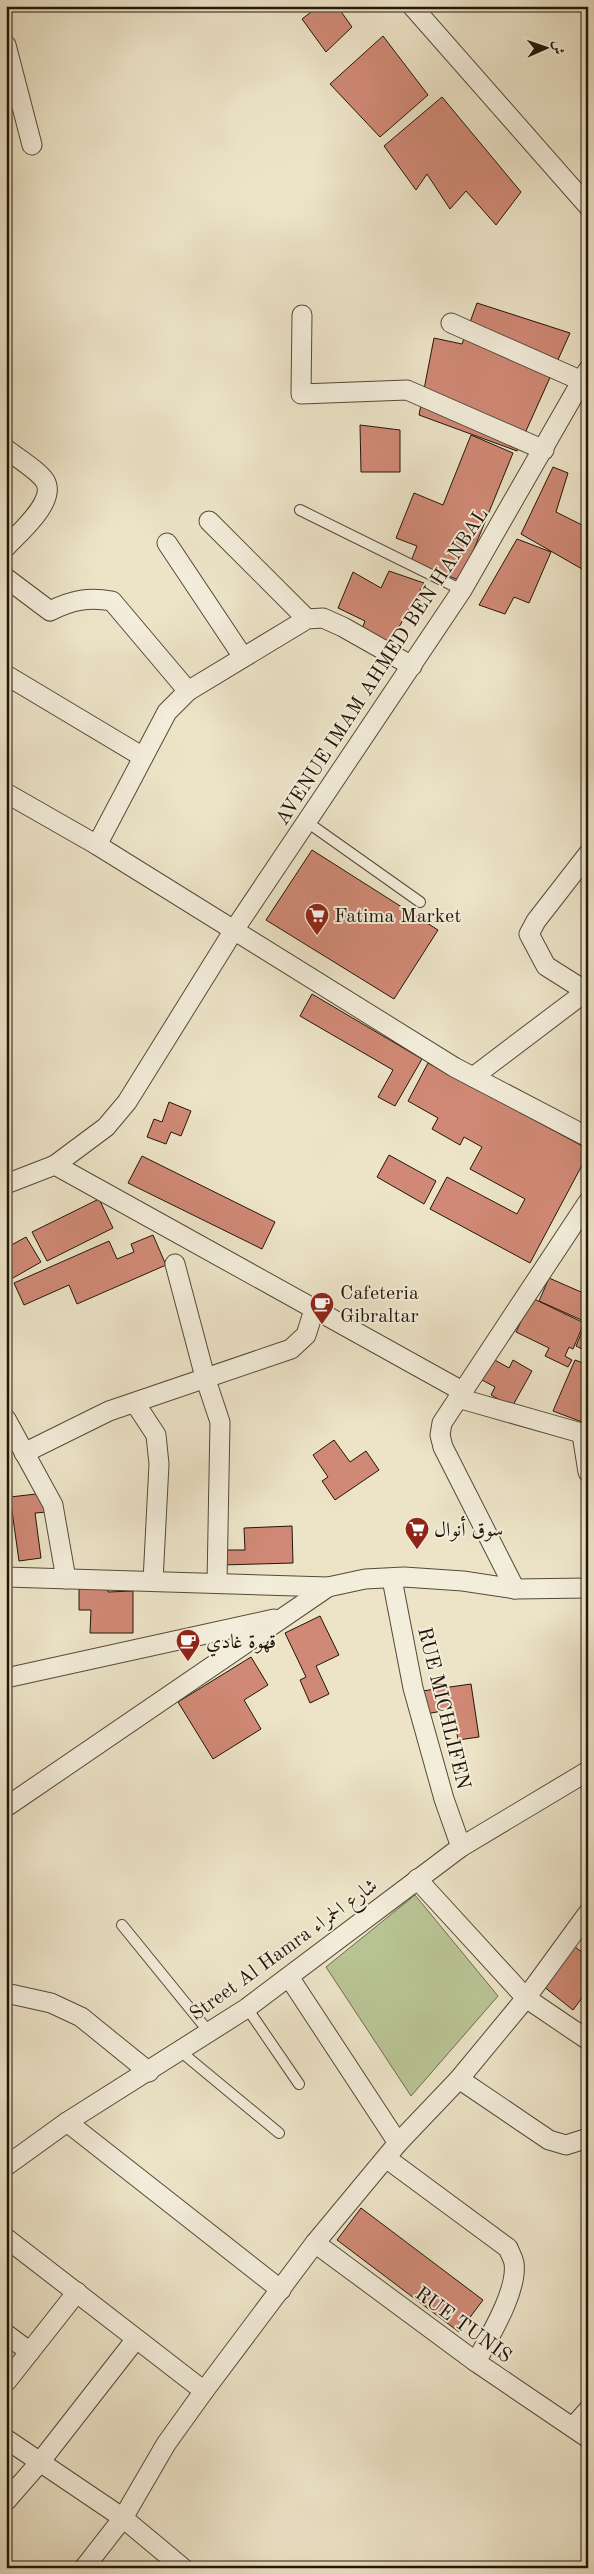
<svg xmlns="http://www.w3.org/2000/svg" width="594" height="2574" font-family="'Old Standard TT',Amiri,serif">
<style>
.green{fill:#b9c495;stroke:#6d6d4e}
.building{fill:#d08976;stroke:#211608}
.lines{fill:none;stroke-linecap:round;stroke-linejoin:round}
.service-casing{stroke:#544a38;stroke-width:12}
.minor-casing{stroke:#544a38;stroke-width:21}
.service{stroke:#f3eddb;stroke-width:10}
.minor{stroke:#f3eddb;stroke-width:19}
.labels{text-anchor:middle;stroke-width:4;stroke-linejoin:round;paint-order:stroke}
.street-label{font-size:20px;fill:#211608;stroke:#f3eddb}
.poi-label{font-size:20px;fill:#211608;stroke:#f3eddb;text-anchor:start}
</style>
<rect width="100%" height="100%" fill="#ede4c8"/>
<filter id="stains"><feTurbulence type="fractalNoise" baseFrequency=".004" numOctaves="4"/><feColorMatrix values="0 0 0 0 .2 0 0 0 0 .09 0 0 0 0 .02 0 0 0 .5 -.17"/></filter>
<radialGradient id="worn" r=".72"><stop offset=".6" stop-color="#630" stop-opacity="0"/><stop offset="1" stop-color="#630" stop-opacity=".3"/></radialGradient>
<!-- green -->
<path class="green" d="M415 1895 498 1996 411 2096 326 1967Z"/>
<!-- building -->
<g class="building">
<path d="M319 6H337L352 27 326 52 302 19Z"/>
<path d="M383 36 428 95 380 137 330 84Z"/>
<path d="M442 97 521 192 496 225 466 191 450 209 427 174 416 190 384 146Z"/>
<path d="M477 303 570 333 517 451 419 415 434 338 462 344Z"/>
<path d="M360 425 400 430V472H361Z"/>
<path d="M471 435 513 453 461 581 411 561 417 546 396 538 414 493 443 505Z"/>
<path d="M553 467 568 473 556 512 588 528V556L582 569 521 534Z"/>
<path d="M517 539 551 552 529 603 514 597 505 614 479 605Z"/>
<path d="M389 571 424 583 387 648 360 634 365 621 338 608 353 572 381 588Z"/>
<path d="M312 850 438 930 394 999 266 920Z"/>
<path d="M312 994 422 1059 395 1106 378 1097 393 1070 300 1016Z"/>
<path d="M428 1063 588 1149V1154L530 1263 430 1209 447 1177 517 1214 525 1199 470 1169 482 1147 464 1137 460 1145 432 1129 438 1118 408 1101Z"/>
<path d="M169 1102 191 1111 181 1136 171 1132 166 1144 147 1137 154 1119 162 1122Z"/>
<path d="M389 1155 436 1181 424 1204 377 1177Z"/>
<path d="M142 1156 275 1222 262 1249 128 1183Z"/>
<path d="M99 1199 113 1228 47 1261 32 1232Z"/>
<path d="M153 1235 166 1265 77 1304 69 1285 24 1305 14 1283 109 1241 117 1259 134 1252 131 1244Z"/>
<path d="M26 1237 41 1262 6 1282V1248Z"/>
<path d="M549 1278 588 1295V1352L576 1346 586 1322 539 1301Z"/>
<path d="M532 1298 584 1323 573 1349 569 1347 565 1356 572 1360 568 1367 545 1356 549 1348 516 1332Z"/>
<path d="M493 1359 509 1368 513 1360 532 1371 512 1407 491 1395 495 1387 482 1380Z"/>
<path d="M575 1360 588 1365V1408L582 1422 553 1411Z"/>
<path d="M334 1440 350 1462 366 1451 379 1470 335 1500 322 1481 328 1477 313 1455Z"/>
<path d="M45 1493 47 1512 35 1513 41 1558 19 1561 10 1497Z"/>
<path d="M292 1526 293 1563 222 1565 221 1550H245L244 1528Z"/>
<path d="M79 1586H108V1592L133 1591V1633H90L91 1610H79Z"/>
<path d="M320 1616 339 1655 316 1666 329 1694 310 1703 300 1680 306 1677 285 1633Z"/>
<path d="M251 1657 268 1685 244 1700 261 1729 213 1759 178 1702Z"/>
<path d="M471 1684 479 1737 458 1740 453 1709 426 1714 422 1691Z"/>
<path d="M574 1946 588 1957V1990L573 2010 543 1986Z"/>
<path d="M361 2208 483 2300 459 2332 337 2240Z"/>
</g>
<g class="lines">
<defs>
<g id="service">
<path d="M300 510 462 590"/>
<path d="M307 822 420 902"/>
<path d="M122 1925 209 2032"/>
<path d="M247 2008 299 2084"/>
<path d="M180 2051 279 2133"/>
</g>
<g id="minor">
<path d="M412 6 588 206"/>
<path d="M6 45 32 145"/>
<path d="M302 315 301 394 407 390 544 450"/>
<path d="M451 323 582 381"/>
<path d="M6 449C16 457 39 471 45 481 57 501 19 533 6 547"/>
<path d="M209 521 307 619"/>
<path d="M167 543 243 657"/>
<path d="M6 578 50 611C72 600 88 597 112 601L188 691"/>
<path d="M6 675 143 757"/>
<path d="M6 793 97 845 454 1067 588 1137"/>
<path d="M97 845 167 712 188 691 307 619 323 618 343 627 412 666"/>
<path d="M584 990 546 966 529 934 536 921 588 854"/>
<path d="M473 1077 588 990"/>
<path d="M55 1165 462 1391"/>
<path d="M6 1184 55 1165 106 1127 127 1102 234 930 462 590 588 370"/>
<path d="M175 1264 205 1377 220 1422 217 1583"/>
<path d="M458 1398 588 1435"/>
<path d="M135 1403 156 1435 159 1464 153 1581"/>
<path d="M6 1419 53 1505 66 1579"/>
<path d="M582 1434 588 1472"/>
<path d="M24 1453 109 1411 291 1349 306 1335 314 1310"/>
<path d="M6 1577 328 1587"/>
<path d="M392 1579 413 1688 444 1799 461 1847"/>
<path d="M515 1589 443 1447 440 1435 442 1423 588 1202"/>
<path d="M6 1678 274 1619"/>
<path d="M6 1807 328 1587 365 1579 404 1577 463 1581 515 1589 588 1588"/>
<path d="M417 1879 526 1998 588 2040"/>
<path d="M289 1977 398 2143"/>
<path d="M6 1993 51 2003 81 2017 149 2072"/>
<path d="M459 2079 549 2140 566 2145 588 2138"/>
<path d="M67 2122 281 2290"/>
<path d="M386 2158 508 2248C510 2253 513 2258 514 2263 518 2291 489 2337 476 2362"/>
<path d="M6 2166 67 2122 247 2008 461 1847 588 1771"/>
<path d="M6 2238 204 2391"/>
<path d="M315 2243 476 2362 588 2438"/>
<path d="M6 2334 30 2352"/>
<path d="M6 2382 77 2292"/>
<path d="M573 2427 588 2410"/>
<path d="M6 2439 123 2518 183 2568"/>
<path d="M6 2501 40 2462 136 2339"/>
<path d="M84 2568 123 2518 166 2444 204 2391 315 2243 398 2143 459 2079 526 1998 588 1913"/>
</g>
</defs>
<!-- service casing -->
<use href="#service" class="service-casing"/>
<!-- minor casing -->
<use href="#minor" class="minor-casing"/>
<!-- service -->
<use href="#service" class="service"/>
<!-- minor -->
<use href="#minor" class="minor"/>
</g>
<!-- icons -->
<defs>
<symbol id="supermarket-pin" viewBox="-11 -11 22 30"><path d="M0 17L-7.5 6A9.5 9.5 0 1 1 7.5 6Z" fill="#8f2418" stroke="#f3eddb"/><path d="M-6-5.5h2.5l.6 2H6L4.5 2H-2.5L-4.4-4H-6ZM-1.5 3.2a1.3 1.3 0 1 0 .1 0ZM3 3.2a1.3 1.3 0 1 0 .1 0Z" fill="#fff"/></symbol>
<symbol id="cafe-pin" viewBox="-11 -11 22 30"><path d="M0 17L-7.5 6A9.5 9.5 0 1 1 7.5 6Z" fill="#8f2418" stroke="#f3eddb"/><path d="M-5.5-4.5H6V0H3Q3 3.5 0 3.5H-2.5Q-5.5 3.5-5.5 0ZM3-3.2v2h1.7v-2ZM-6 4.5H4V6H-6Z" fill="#fff"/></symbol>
</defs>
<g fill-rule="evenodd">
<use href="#supermarket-pin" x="303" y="901" width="28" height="38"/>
<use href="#cafe-pin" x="308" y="1290" width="28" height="38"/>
<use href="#supermarket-pin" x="403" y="1515" width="28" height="38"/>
<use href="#cafe-pin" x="174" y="1627" width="28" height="38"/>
</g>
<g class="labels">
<!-- street labels -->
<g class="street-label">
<text transform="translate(381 666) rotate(-57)" y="7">AVENUE IMAM AHMED BEN HANBAL</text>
<text transform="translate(445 1708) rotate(76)" y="7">RUE MICHLIFEN</text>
<text transform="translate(283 1949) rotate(-36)" y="7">Street Al Hamra شارع الحمراء</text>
<text transform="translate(464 2324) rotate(36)" y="7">RUE TUNIS</text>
</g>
<!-- poi labels -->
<g class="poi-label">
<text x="334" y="922">Fatima Market</text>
<text x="340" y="1299">Cafeteria<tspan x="340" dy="23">Gibraltar</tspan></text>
<text x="434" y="1536">سوق أنوال</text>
<text x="206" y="1648">قهوة غادي</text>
</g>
</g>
<!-- margin -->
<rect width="594" height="2574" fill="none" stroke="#ede4c8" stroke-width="25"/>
<rect x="8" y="8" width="579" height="2559" fill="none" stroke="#211608" stroke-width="2.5"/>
<rect x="12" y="12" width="569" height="2549" fill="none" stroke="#211608"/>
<!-- north arrow -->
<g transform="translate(546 48) rotate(88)" stroke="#f3eddb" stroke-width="4" paint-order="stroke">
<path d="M0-4L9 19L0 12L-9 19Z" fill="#211608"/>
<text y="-8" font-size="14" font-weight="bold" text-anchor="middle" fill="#211608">ش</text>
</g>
<rect width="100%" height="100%" filter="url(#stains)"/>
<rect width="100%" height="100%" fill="url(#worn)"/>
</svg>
